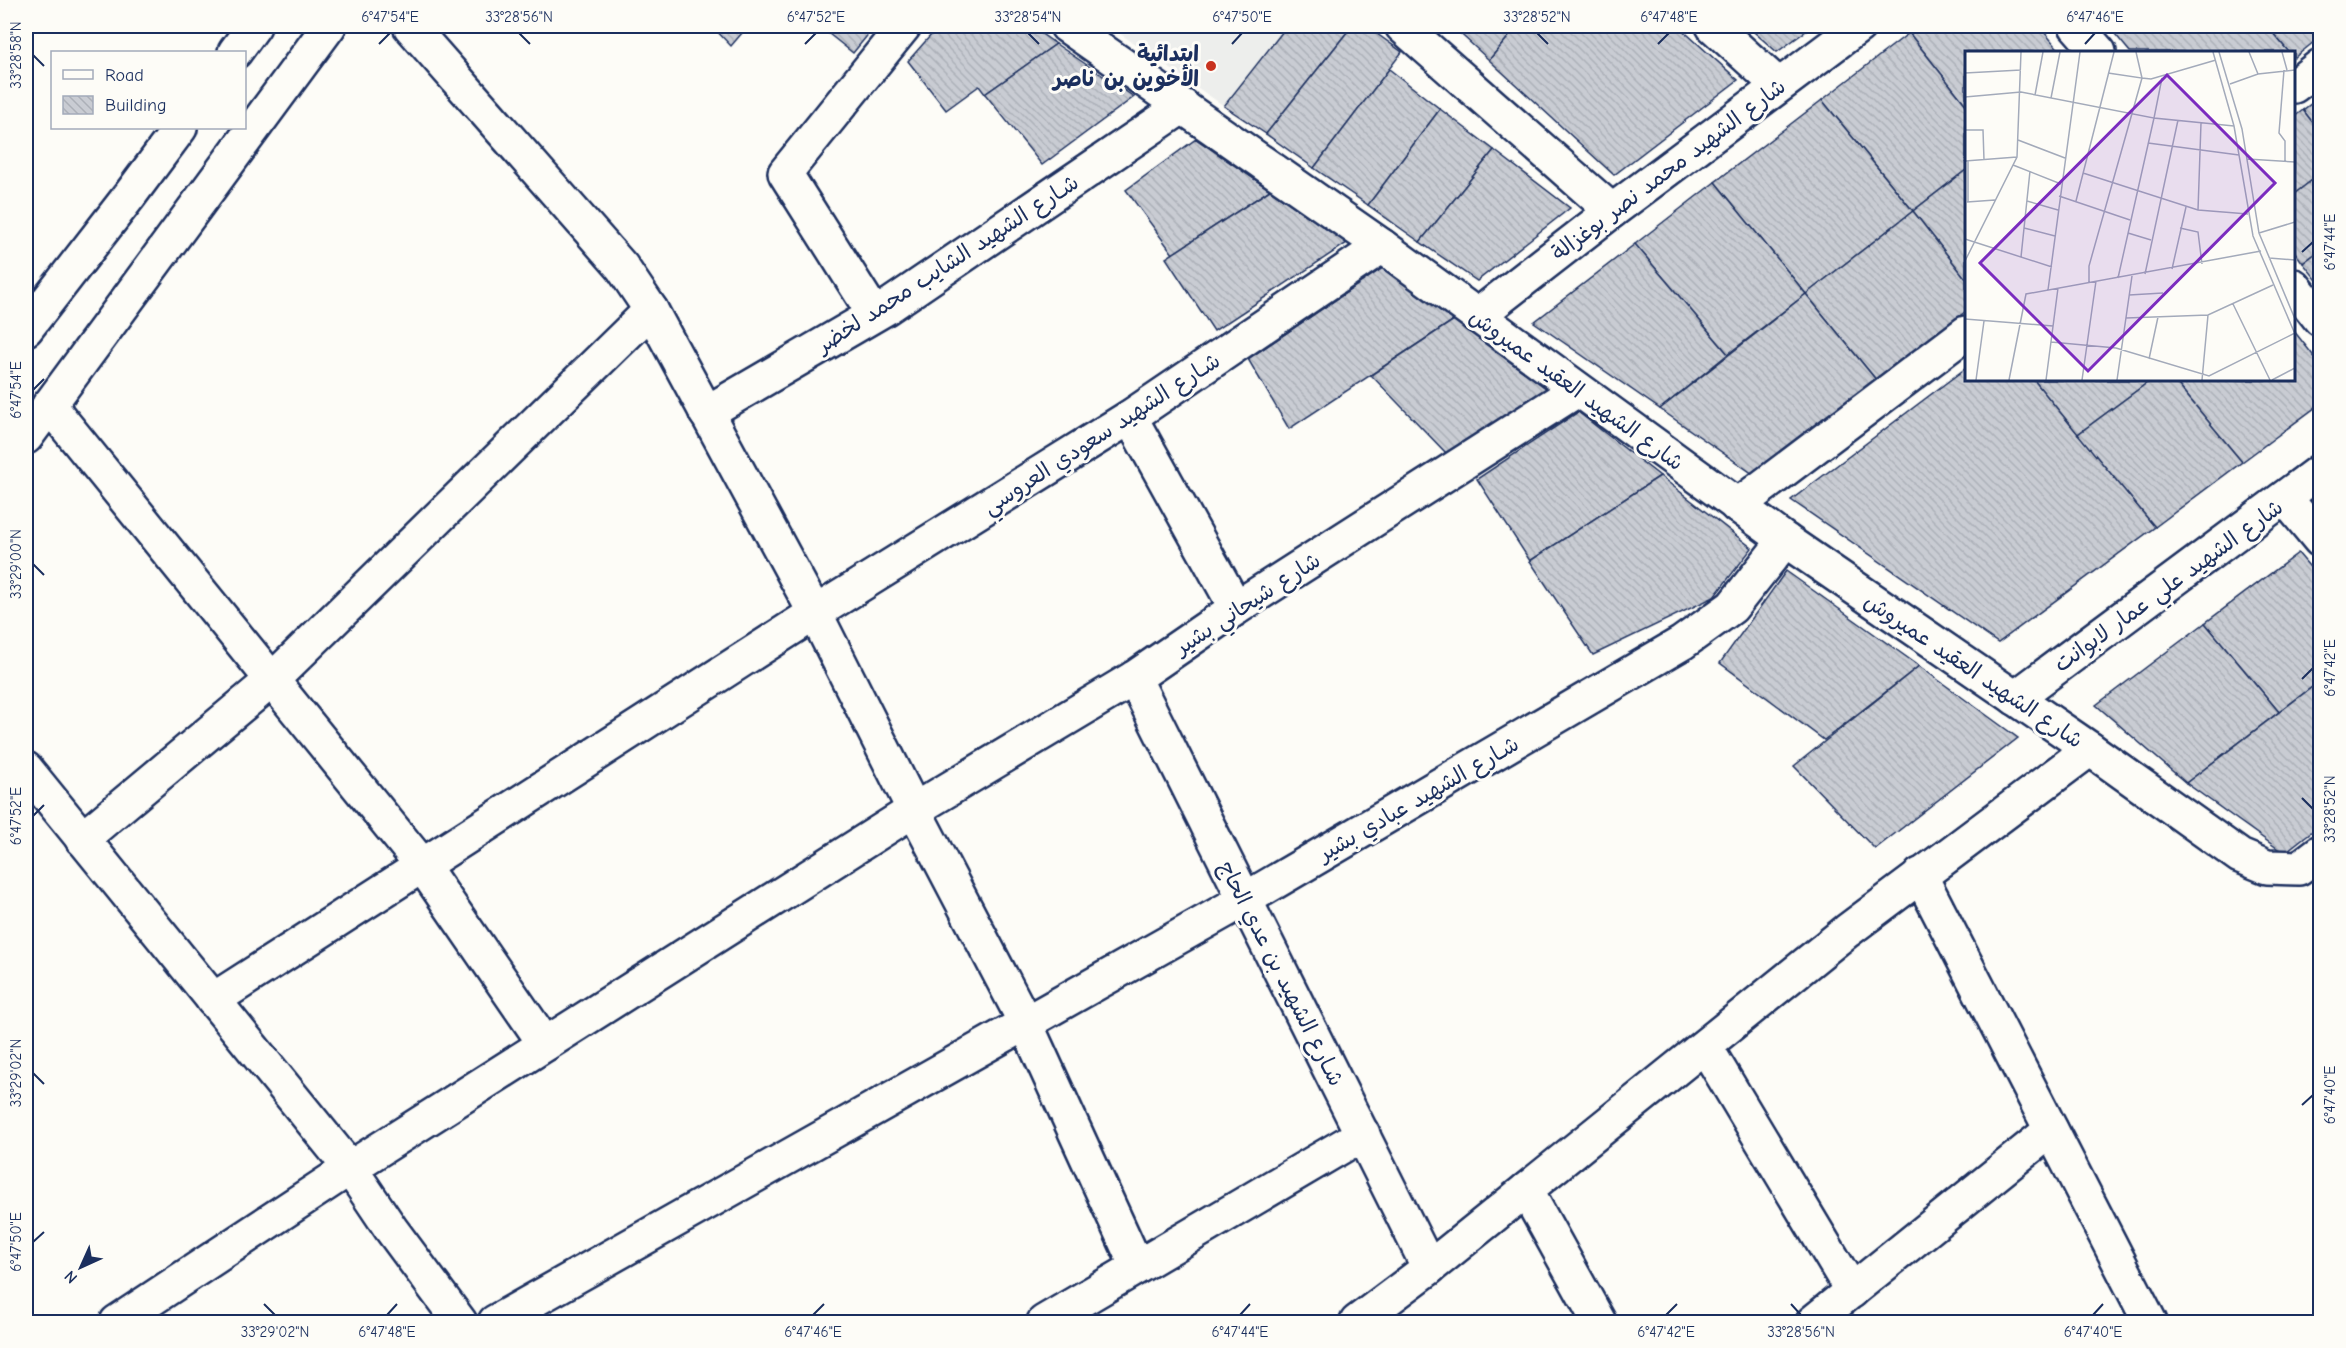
<svg xmlns="http://www.w3.org/2000/svg" width="2346" height="1348" font-family="'Comic Neue','Playpen Sans Arabic',sans-serif">
<style>
.built{fill:#edeeec}
.building{fill:url(#building-back-hatch);stroke:#1b2f5e;stroke-width:1.5}
.lines{fill:none;stroke-linecap:round;stroke-linejoin:round}
.minor-casing{stroke:#1b2f5e;stroke-width:38}
.highway-casing{stroke:#1b2f5e;stroke-width:38}
.minor{stroke:#fdfcf7;stroke-width:33}
.highway{stroke:#fdfcf7;stroke-width:33}
.ticks{fill:none;stroke:#1b2f5e;stroke-width:2}
.poi-dot{fill:#c8321e;stroke:#fdfcf7;stroke-width:2}
.labels{text-anchor:middle;stroke-width:6;stroke-linejoin:round;paint-order:stroke}
.poi-label{font-size:22px;font-weight:bold;fill:#1b2f5e;stroke:#fdfcf7;text-anchor:end}
.street-label{font-size:22px;fill:#1b2f5e;stroke:#fdfcf7}
.inset-road{fill:none;stroke:#a3aaba;stroke-width:1.5}
.view{fill:#7b2cbf;fill-opacity:0.15;stroke:#7b2cbf;stroke-width:3}
.inset-edge{fill:none;stroke:#1b2f5e;stroke-width:3}
.neatline{fill:none;stroke:#1b2f5e;stroke-width:2}
.ticks-label{font-size:15px;text-anchor:middle;fill:#1b2f5e}
</style>
<defs>
<pattern id="building-back-hatch" width="6" height="6" patternUnits="userSpaceOnUse" patternTransform="scale(1.5)"><rect width="6" height="6" fill="#c9ccd3"/><path d="M-1 5l2 2M0 0l6 6M5-1l2 2" fill="none" stroke="#acb0b8"/></pattern>
</defs>
<rect width="100%" height="100%" fill="#fdfcf7"/>
<filter id="ink" filterUnits="userSpaceOnUse"><feTurbulence type="fractalNoise" baseFrequency=".0167" numOctaves="2"/><feDisplacementMap in="SourceGraphic" scale="12" xChannelSelector="R" yChannelSelector="G"/><feConvolveMatrix kernelMatrix="1 2 1 2 8 2 1 2 1" color-interpolation-filters="sRGB"/></filter>
<g filter="url(#ink)">
<!-- built -->
<path class="built" d="M1109 26H1287L1224 106Z"/>
<!-- building -->
<g class="building">
<path d="M712 26H748L731 46Z"/>
<path d="M819 26H875L853 53Z"/>
<path d="M939 26H1030L1056 44 985 94 979 86 946 110 908 61Z"/>
<path d="M1287 26H1352L1266 134 1224 106Z"/>
<path d="M1352 26H1366L1402 52 1314 168 1266 134Z"/>
<path d="M1452 26H1518L1489 60Z"/>
<path d="M1518 26H1678L1738 80 1614 175 1489 60Z"/>
<path d="M1747 26H1813L1777 52Z"/>
<path d="M1918 26H2039L2061 52H1966V105L1909 33Z"/>
<path d="M2127 26H2267L2289 52H2130L2115 34Z"/>
<path d="M2267 26H2320V37L2294 58V52H2289Z"/>
<path d="M1909 33 1966 105V170L1913 211 1822 100Z"/>
<path d="M1056 44 1134 97 1042 165 985 94Z"/>
<path d="M1389 69 1440 109 1368 205 1314 168Z"/>
<path d="M2320 97V132L2303 110Z"/>
<path d="M1822 100 1913 211 1806 294 1715 182Z"/>
<path d="M1440 109 1494 150 1420 242 1368 205Z"/>
<path d="M2303 110 2320 132V174L2294 194V117Z"/>
<path d="M1196 139 1270 190 1173 254 1126 190Z"/>
<path d="M1494 150 1570 208 1477 281 1420 242Z"/>
<path d="M1966 170V279L1913 211Z"/>
<path d="M2320 174V250L2303 263 2294 251V194Z"/>
<path d="M1715 182 1806 294 1728 354 1635 244Z"/>
<path d="M1270 190 1347 243 1214 331 1166 258Z"/>
<path d="M1913 211 1966 279V311L1877 381 1806 294Z"/>
<path d="M1635 244 1728 354 1660 409 1534 322Z"/>
<path d="M2320 250V284L2303 263Z"/>
<path d="M1383 268 1454 320 1289 429 1248 359Z"/>
<path d="M1806 294 1877 381 1756 476 1660 409Z"/>
<path d="M1454 320 1549 390 1448 455 1371 375Z"/>
<path d="M2294 331 2320 364V404L2242 462 2174 380H2294Z"/>
<path d="M1966 368V380H2034L2155 527 1998 643 1791 500Z"/>
<path d="M2034 380H2151L2078 434Z"/>
<path d="M2151 380H2174L2242 462 2155 527 2078 434Z"/>
<path d="M1578 412 1660 476 1530 561 1477 479Z"/>
<path d="M1660 476 1752 548 1714 597 1593 655 1530 561Z"/>
<path d="M2298 553 2320 579V681L2279 712 2205 623Z"/>
<path d="M1786 571 1919 666 1824 740 1720 663Z"/>
<path d="M2205 623 2279 712 2186 783 2096 705Z"/>
<path d="M1919 666 2018 738 1875 849 1794 766Z"/>
<path d="M2320 681V825L2284 853 2186 783Z"/>
</g>
<g class="lines">
<defs>
<g id="minor">
<path d="M410 26 622 267 651 310 815 613 914 810 1025 1022 1137 1267"/>
<path d="M1067 26 1382 246 1785 540 2090 749 2240 856 2267 867 2299 868 2320 852"/>
<path d="M1402 26 1612 211"/>
<path d="M1713 26 1778 85"/>
<path d="M2076 26 2099 52"/>
<path d="M2294 86 2320 66"/>
<path d="M2294 286 2320 319"/>
<path d="M874 314 785 173 904 26"/>
<path d="M1477 316 1612 211 1859 26"/>
<path d="M49 405 422 865 545 1044"/>
<path d="M706 413 886 308 1183 106"/>
<path d="M1130 417 1236 608"/>
<path d="M2286 499 2320 540"/>
<path d="M1737 506 1966 333"/>
<path d="M1134 678 1429 1268"/>
<path d="M2015 698 2320 471"/>
<path d="M26 769 350 1168 117 1322"/>
<path d="M82 839 272 680 651 310"/>
<path d="M1920 875 2150 1322"/>
<path d="M213 1000 815 613 1130 417 1382 246"/>
<path d="M1705 1046 1852 1291"/>
<path d="M1526 1190 1599 1322"/>
<path d="M460 1322 391 1229 350 1168 914 810 1134 678 1236 608 1577 390"/>
<path d="M495 1322 1244 900 1682 643 1732 607 1785 540"/>
<path d="M1044 1322 1363 1134"/>
<path d="M1357 1322 1429 1268 1847 931 2090 749"/>
<path d="M1813 1322 2051 1130"/>
</g>
<g id="highway">
<path d="M235 52 254 26"/>
<path d="M26 329 130 195 180 128"/>
<path d="M26 437 329 26"/>
</g>
</defs>
<!-- minor casing -->
<use href="#minor" class="minor-casing"/>
<!-- highway casing -->
<use href="#highway" class="highway-casing"/>
<!-- minor -->
<use href="#minor" class="minor"/>
<!-- highway -->
<use href="#highway" class="highway"/>
</g>
</g>
<!-- ticks -->
<path class="ticks" d="M519 33 530 44M1028 33 1039 44M1537 33 1548 44M379 44 390 33M805 44 816 33M1232 44 1242 33M1658 44 1669 33M2085 44 2095 33M33 55 44 66M2302 252 2313 242M33 390 44 379M33 564 44 575M2302 679 2313 668M2302 798 2313 809M33 816 44 805M33 1073 44 1084M2302 1105 2313 1095M33 1242 44 1232M264 1304 275 1315M1791 1304 1801 1315M387 1315 397 1304M813 1315 824 1304M1240 1315 1250 1304M1666 1315 1677 1304M2093 1315 2103 1304"/>
<!-- markers -->
<circle class="poi-dot" cx="1211" cy="66" r="6"/>
<g class="labels">
<!-- poi labels -->
<g class="poi-label">
<text x="1199" y="61">ابتدائية<tspan x="1199" dy="25">الأخوين بن ناصر</tspan></text>
</g>
<!-- street labels -->
<g class="street-label">
<text transform="translate(1668 169) rotate(-37)" y="8">شارع الشهيد محمد نصر بوغزالة</text>
<text transform="translate(947 263) rotate(-33)" y="8">شـارع الشهيد الشايب محمد لخضر</text>
<text transform="translate(1577 389) rotate(36)" y="8">شارع الشهيد العقيد عميروش</text>
<text transform="translate(1101 433) rotate(-33)" y="8">شـارع الشهيد سعودي العروسي</text>
<text transform="translate(2168 585) rotate(-36)" y="8">شارع الشهيد علي عمار لابوانت</text>
<text transform="translate(1247 603) rotate(-33)" y="8">شارع شيحاني بشير</text>
<text transform="translate(1974 670) rotate(34)" y="8">شارع الشهيد العقيد عميروش</text>
<text transform="translate(1418 798) rotate(-30)" y="8">شـارع الشهيد عبادي بشير</text>
<text transform="translate(1282 973) rotate(63)" y="8">شـارع الشهيد بن عدي الحاج</text>
</g>
</g>
<!-- overview -->
<g transform="translate(1965 51)">
<rect width="330" height="330" fill="#fdfcf7"/>
<path class="inset-road" d="M171 1 177 27 186 28 251 9M248 1 269 75 288 185 330 283M254 1 277 78 294 182 330 268M284 1 293 23M317 1 322 19M319 19 314 82 320 90V110M0 22 56 19M197 27 189 67 269 75M265 33 293 23 330 19M70 44 78 1M0 46 56 41 189 67 153 227M86 47 95 1M0 79H18L19 109M53 89 100 107M183 92 274 104M282 108 330 111M0 110 52 106M48 114 96 133M118 122 233 159 283 163M94 145 165 169M62 150 93 159M111 150 149 1M2 151 30 149M3 151V110M233 159 236 72M59 177 90 185M215 177 233 181 237 213M163 182 186 189M294 182 330 171M0 188 87 216M56 206 65 120M304 207 330 209M0 210 52 106 56 1M207 218 221 156M180 223 213 69M124 232V215L177 27 143 22M83 239 115 1M164 244 198 242M268 253 305 329M161 267 243 264 308 234M0 268 88 275M86 291 151 297 244 325 330 282M184 308 193 266M11 329 19 270M44 329 61 243 296 200M81 329 93 237M117 329 131 230M152 329 167 225M237 329 243 264M307 329 330 317"/>
<path class="view" d="M202 24 310 132 123 320 15 212Z"/>
<rect width="330" height="330" class="inset-edge"/>
</g>
<!-- margin -->
<rect width="2346" height="1348" fill="none" stroke="#fdfcf7" stroke-width="66"/>
<!-- legend -->
<rect x="51" y="51" width="195" height="78" fill="#fdfcf7" stroke="#a3aaba" stroke-width="1.5"/>
<rect x="63" y="70" width="30" height="9" fill="#fdfcf7" stroke="#a3aaba" stroke-width="1.5"/>
<text x="105" y="81" font-size="18" fill="#1b2f5e">Road</text>
<rect x="63" y="96" width="30" height="18" fill="url(#building-back-hatch)" stroke="#a3aaba" stroke-width="1.5"/>
<text x="105" y="111" font-size="18" fill="#1b2f5e">Building</text>
<!-- north arrow -->
<g transform="translate(81 1267) rotate(225)" stroke="#fdfcf7" stroke-width="4.5" paint-order="stroke">
<path d="M0-4.5L10 22L0 15L-10 22Z" fill="#1b2f5e"/>
<text y="-9" font-size="16" font-weight="bold" text-anchor="middle" fill="#1b2f5e">N</text>
</g>
<rect x="33" y="33" width="2280" height="1282" class="neatline"/>
<g class="ticks-label">
<text x="390" y="22">6°47'54"E</text>
<text x="519" y="22">33°28'56"N</text>
<text x="816" y="22">6°47'52"E</text>
<text x="1028" y="22">33°28'54"N</text>
<text x="1242" y="22">6°47'50"E</text>
<text x="1537" y="22">33°28'52"N</text>
<text x="1669" y="22">6°47'48"E</text>
<text x="2095" y="22">6°47'46"E</text>
<text transform="translate(16 55) rotate(-90)" y="5">33°28'58"N</text>
<text transform="translate(2330 242) rotate(-90)" y="5">6°47'44"E</text>
<text transform="translate(16 390) rotate(-90)" y="5">6°47'54"E</text>
<text transform="translate(16 564) rotate(-90)" y="5">33°29'00"N</text>
<text transform="translate(2330 668) rotate(-90)" y="5">6°47'42"E</text>
<text transform="translate(2330 809) rotate(-90)" y="5">33°28'52"N</text>
<text transform="translate(16 816) rotate(-90)" y="5">6°47'52"E</text>
<text transform="translate(16 1073) rotate(-90)" y="5">33°29'02"N</text>
<text transform="translate(2330 1095) rotate(-90)" y="5">6°47'40"E</text>
<text transform="translate(16 1242) rotate(-90)" y="5">6°47'50"E</text>
<text x="275" y="1337">33°29'02"N</text>
<text x="387" y="1337">6°47'48"E</text>
<text x="813" y="1337">6°47'46"E</text>
<text x="1240" y="1337">6°47'44"E</text>
<text x="1666" y="1337">6°47'42"E</text>
<text x="1801" y="1337">33°28'56"N</text>
<text x="2093" y="1337">6°47'40"E</text>
</g>
</svg>
